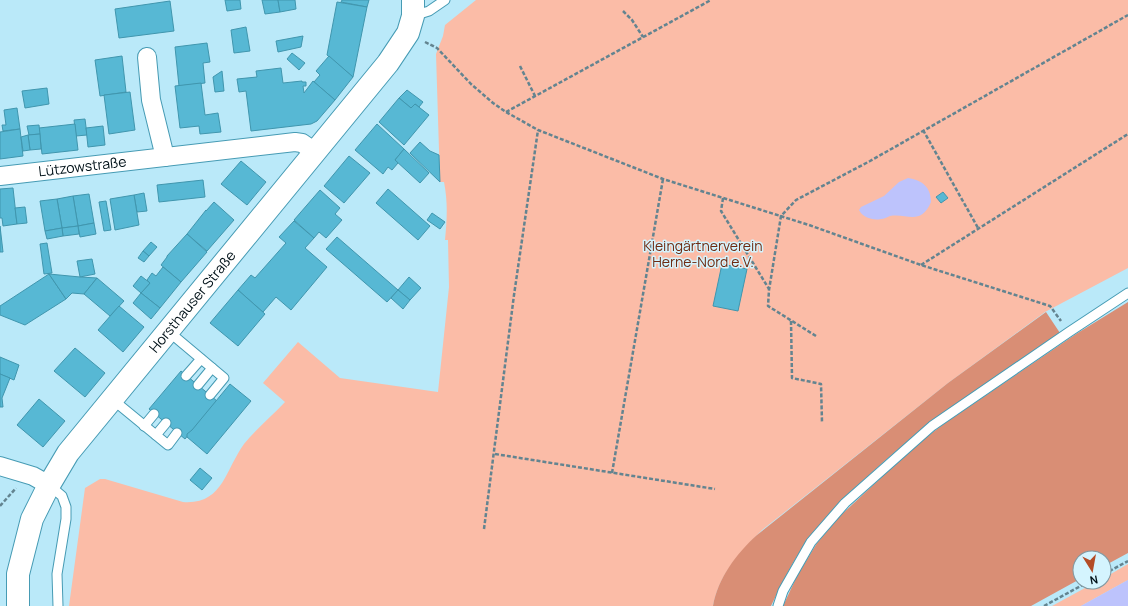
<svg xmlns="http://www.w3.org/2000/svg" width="1128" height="606" font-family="Manrope,sans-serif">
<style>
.green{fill:#fbbca7}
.forest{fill:#d98e75}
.water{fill:#bdc3fc}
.building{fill:#57b8d4;stroke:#4096ae}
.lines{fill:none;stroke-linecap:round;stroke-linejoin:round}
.lane-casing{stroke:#469bb4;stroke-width:11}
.street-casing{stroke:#469bb4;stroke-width:20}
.secondary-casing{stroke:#469bb4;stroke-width:24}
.path{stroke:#638490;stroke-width:2.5;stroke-dasharray:4 2;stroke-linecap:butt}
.lane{stroke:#fff;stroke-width:9}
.street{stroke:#fff;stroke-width:18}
.secondary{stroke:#fff;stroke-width:22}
.labels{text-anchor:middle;stroke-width:3;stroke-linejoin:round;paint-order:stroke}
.street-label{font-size:14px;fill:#001118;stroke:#d4f4fe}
.park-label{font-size:14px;fill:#6f2b12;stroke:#d4f4fe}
</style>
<rect width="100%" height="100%" fill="#bae9f9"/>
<!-- green -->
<g class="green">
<path d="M476 0H1128V268L1045 312 948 383 762 530C740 552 719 574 713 606H69L85 488 100 479H105L183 502C223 505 225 470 244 444 256 429 272 416 285 402L263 383 298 342 340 378 438 392 449 287 448 240H445C447 220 448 202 444 182H440L436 54 443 36 445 25Z"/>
<path d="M1128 564V580L1081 606H1052L1096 582H1104V578Z"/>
</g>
<!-- forest -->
<g class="forest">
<path d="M1128 302V553L1104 566V558H1080V579L1031 606H783L797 576 817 543 839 517 916 445 945 423 1076 334Z"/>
<path d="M1046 312 1060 333C994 378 927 421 868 476 846 495 825 516 808 540 793 560 782 583 771 606H713C718 578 736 554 757 535L948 383Z"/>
</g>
<!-- water -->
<g class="water">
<path d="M908 178C922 180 931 187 931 202 921 226 907 213 890 216 887 217 884 219 881 219 873 221 862 217 859 210L861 207 884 196 899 182Z"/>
<path d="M1128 580V606H1081Z"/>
</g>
<!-- building -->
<g class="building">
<path d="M225 0H240L241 9 227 11Z"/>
<path d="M262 0H278L280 12 265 14Z"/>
<path d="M278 0H295L296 9 280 12Z"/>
<path d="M342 0H369L367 7 341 2Z"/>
<path d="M170 1 174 31 119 38 115 9Z"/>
<path d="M337 2 367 7 353 77 327 55Z"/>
<path d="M246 27 250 51 234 53 231 30Z"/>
<path d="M303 36 301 47 278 52 276 41Z"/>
<path d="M207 43 210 62 203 63 205 83 179 86 175 47Z"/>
<path d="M292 53 305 63 299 70 287 59Z"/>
<path d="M122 56 126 92 100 96 95 60Z"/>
<path d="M329 56 353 77 335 100 314 82 320 75 316 71Z"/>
<path d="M281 68 283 83 302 81V82H306V86H303L304 93 313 81 335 100 317 121 311 124 251 131 246 91 239 92 237 79 257 77 256 71Z"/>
<path d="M222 71 224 91 215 92 213 77Z"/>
<path d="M201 83 205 115 218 113 221 132 200 134 199 126 180 128 175 86Z"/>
<path d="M47 88 49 104 25 108 22 91Z"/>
<path d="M407 90 423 102 419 107 415 104 411 108 399 98Z"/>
<path d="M130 92 135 130 109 134 104 95Z"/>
<path d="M399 98 411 108 415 104 429 115 404 145 379 122Z"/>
<path d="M17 108 20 129 3 131 2 125H6L4 110Z"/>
<path d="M85 119 87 135 76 136 74 120Z"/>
<path d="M75 124 78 150 42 154 39 128Z"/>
<path d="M377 124 404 149 395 160 398 163 392 170 388 167 383 174 355 150Z"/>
<path d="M39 125 40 134 29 135 27 126Z"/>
<path d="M103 126 105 145 88 147 86 128Z"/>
<path d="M20 129 23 156 0 159V132Z"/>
<path d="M40 134 41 149 30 150 28 135Z"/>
<path d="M28 135 30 150 23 151 21 137Z"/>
<path d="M420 142 430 151 439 155 440 182 410 153Z"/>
<path d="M404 149 429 173 420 183 395 160Z"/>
<path d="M349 156 370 173 344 203 324 186Z"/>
<path d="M241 161 266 182 247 205 221 184Z"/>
<path d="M203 180 205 197 159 202 157 185Z"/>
<path d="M13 188 17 224 3 226 2 218H0V189Z"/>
<path d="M388 189 430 226 418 240 376 203Z"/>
<path d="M320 190 340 208 335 214 342 220 326 238 319 232 314 238 294 220Z"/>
<path d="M943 192 948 198 941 203 936 197Z"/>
<path d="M144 193 147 211 137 212 134 195Z"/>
<path d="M89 194 94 223 78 226 73 196Z"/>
<path d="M134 195 139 225 115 230 110 199Z"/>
<path d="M73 196 78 226 62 228 57 199Z"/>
<path d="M57 199 62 228 45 231 40 201Z"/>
<path d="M106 201 111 230 104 231 99 202Z"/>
<path d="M214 202 234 220 207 251 187 234 206 210V211Z"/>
<path d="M25 207 27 223 17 224 15 208Z"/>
<path d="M432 213 445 222 440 229 427 220Z"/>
<path d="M294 221 314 238 305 248 327 267 291 310 276 297 263 312 238 290 251 275 255 278 286 243 279 237Z"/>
<path d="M94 223 96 234 80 237 78 226Z"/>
<path d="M0 226 3 252H0Z"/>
<path d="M78 226 79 234 63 236 62 228Z"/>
<path d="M62 228 63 236 47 239 45 231Z"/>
<path d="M187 234 207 252 181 282 161 265 167 257V256Z"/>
<path d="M337 237 398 290 387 302 326 249Z"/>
<path d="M151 242 157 247 149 256 143 251Z"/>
<path d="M47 243 52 273 44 274 40 244Z"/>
<path d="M143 251 149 256 144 262 138 258Z"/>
<path d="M92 259 95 274 80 277 77 261Z"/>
<path d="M722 264 747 269 738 311 713 306Z"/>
<path d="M163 267 181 282 160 308 141 293 150 283 147 280 152 273 156 276Z"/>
<path d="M49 274 66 299 25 325 0 315V306Z"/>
<path d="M49 274 80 277 97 278 84 294 72 293 66 299Z"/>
<path d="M141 276 150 283 141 293 133 286Z"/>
<path d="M409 277 421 288 410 300 398 290Z"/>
<path d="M97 278 124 301 110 316 84 294Z"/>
<path d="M238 290 265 314 238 346 210 323Z"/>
<path d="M398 290 410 300 403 309 391 298Z"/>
<path d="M141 293 160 308 151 319 133 303Z"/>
<path d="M119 306 144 327 123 352 98 330Z"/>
<path d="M75 348 105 373 85 397 54 371Z"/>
<path d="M0 357 19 365 14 380 0 374Z"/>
<path d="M181 371 217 401 185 439 149 409Z"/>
<path d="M0 374 10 378 2 398 3 407H0Z"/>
<path d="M230 384 251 401 207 454 187 437V434L192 430Z"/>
<path d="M39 399 65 421 43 447 17 425Z"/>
<path d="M200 468 212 478 202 490 190 480Z"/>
</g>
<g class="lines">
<defs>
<g id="lane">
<path d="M413 16 429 11 445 0"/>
<path d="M168 331 224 378 210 395"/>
<path d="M186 376 201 359"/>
<path d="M198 385 212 368"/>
<path d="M112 399 168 445 177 433"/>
<path d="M144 426 154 414"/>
<path d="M156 435 166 423"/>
<path d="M49 485 62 496 66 507V519L57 574 58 606"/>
<path d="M778 606 783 591 811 542 845 503 932 426 1069 332 1128 293"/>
</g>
<g id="street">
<path d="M147 57 151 100 165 157"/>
<path id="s1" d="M0 176 295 142 302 143 315 152"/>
<path d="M0 466 33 476 49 485"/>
</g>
<g id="secondary">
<path id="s2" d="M18 606V574L32 519 49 485 68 453 388 63 408 33 413 16V0"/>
</g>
</defs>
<!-- lane casing -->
<use href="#lane" class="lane-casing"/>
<!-- street casing -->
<use href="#street" class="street-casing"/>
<!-- secondary casing -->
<use href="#secondary" class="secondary-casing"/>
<!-- path -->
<g class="path">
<path d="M623 11 632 20 643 37"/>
<path d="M425 42 437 48 471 84 493 103 506 112 538 130 663 179 809 225 921 265 1050 306 1061 321"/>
<path d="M520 66 535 96"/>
<path d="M506 112 711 0"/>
<path d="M923 130 978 228"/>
<path d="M723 198 721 211 769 289"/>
<path d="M921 265 1128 134"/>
<path d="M791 321 792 378 821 384 822 422"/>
<path d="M816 336 768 306 769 290 781 216 796 200 870 161 1128 15"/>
<path d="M495 454 715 489"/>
<path d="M612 473 663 179"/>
<path d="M0 506 16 488"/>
<path d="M484 529 514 295 538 130"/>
<path d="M1104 574 1128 561"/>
<path d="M1044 606 1088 582"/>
</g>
<!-- lane -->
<use href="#lane" class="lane"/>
<!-- street -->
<use href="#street" class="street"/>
<!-- secondary -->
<use href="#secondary" class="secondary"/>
</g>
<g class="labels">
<!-- street labels -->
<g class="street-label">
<text dy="5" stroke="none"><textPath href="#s1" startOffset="83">Lützowstraße</textPath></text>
<text dy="5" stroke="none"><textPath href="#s2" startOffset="360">Horsthauser Straße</textPath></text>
</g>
<!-- park labels -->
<g class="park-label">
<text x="703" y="251">Kleingärtnerverein<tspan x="703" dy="16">Herne-Nord e.V.</tspan></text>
</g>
</g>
<!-- north arrow -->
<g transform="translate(1092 570) rotate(169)"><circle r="19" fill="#d4f4fe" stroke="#7f99a2"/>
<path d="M0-3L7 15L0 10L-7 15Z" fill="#b34c26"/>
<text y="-6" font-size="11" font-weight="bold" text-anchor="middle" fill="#001118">N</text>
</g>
</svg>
